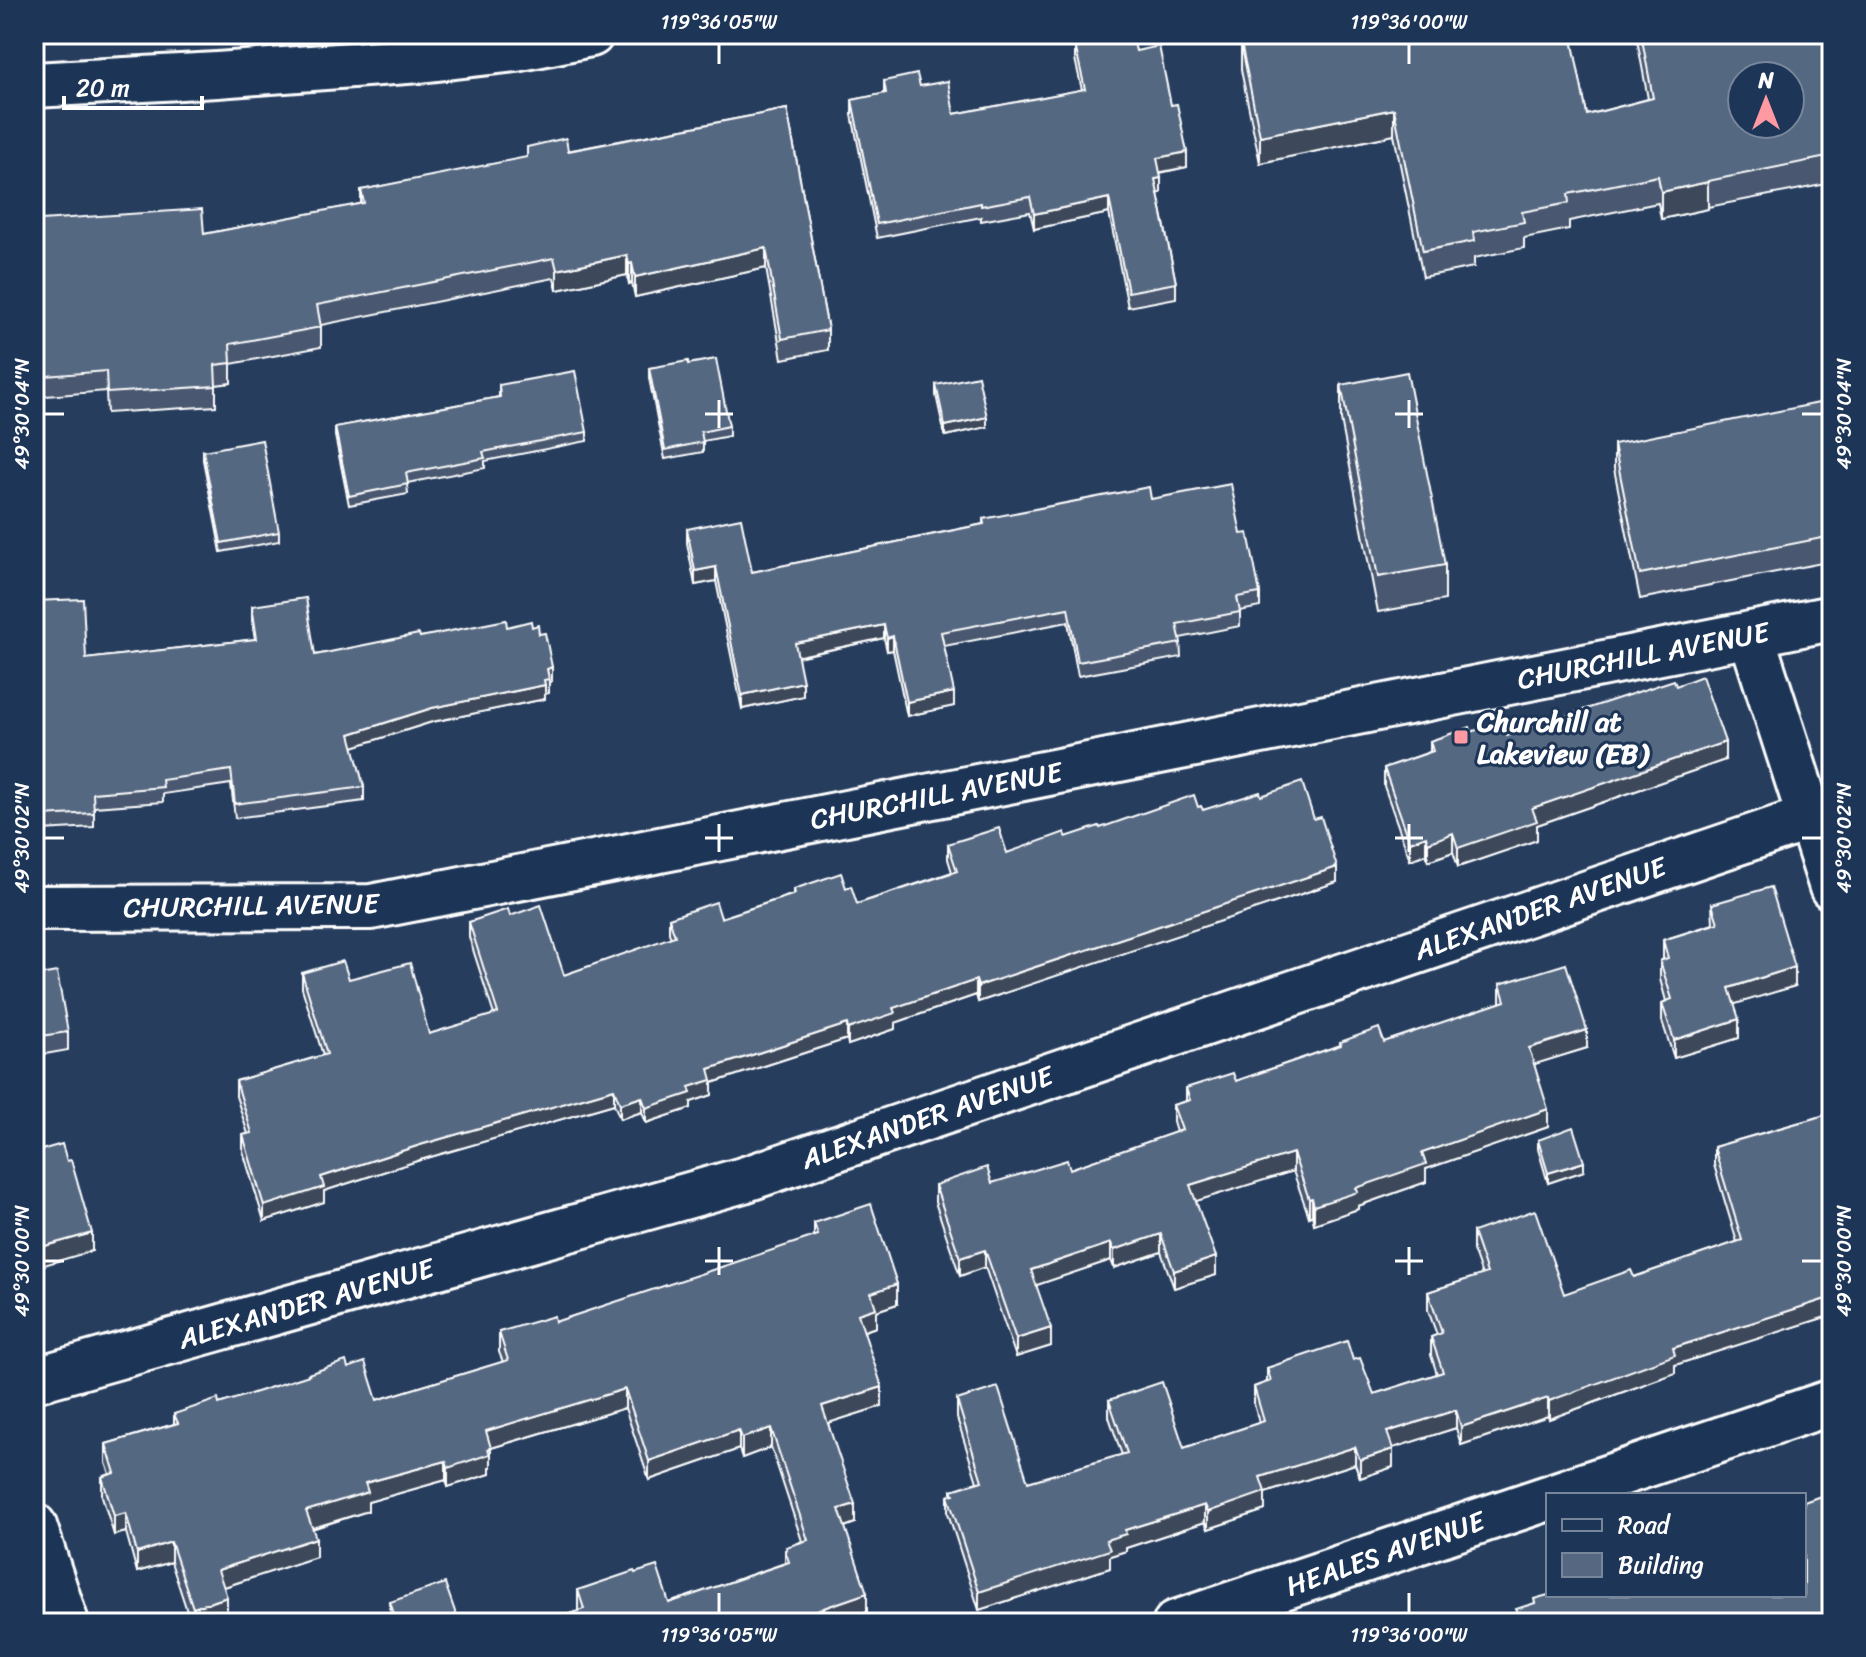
<svg xmlns="http://www.w3.org/2000/svg" width="1866" height="1657" font-family="Sriracha,sans-serif">
<style>
.lines{fill:none;stroke-linecap:round;stroke-linejoin:round}
.minor-casing{stroke:#fff;stroke-width:50}
.tertiary-casing{stroke:#fff;stroke-width:50}
.minor{stroke:#1d3557;stroke-width:44}
.tertiary{stroke:#1d3557;stroke-width:44}
.wall{fill:#49596f;stroke:#fff;stroke-width:2}
.shaded-wall{fill:#3c485a;stroke:#fff;stroke-width:2}
.building{fill:#556781;stroke:#fff;stroke-width:2;fill-rule:evenodd}
.ticks{fill:none;stroke:#fff;stroke-width:3}
.poi-dot{fill:#ff9aa2;stroke:#1d3557;stroke-width:3}
.labels{text-anchor:middle;stroke-width:6;stroke-linejoin:round;paint-order:stroke}
.street-label{font-size:28px;fill:#fff;stroke:#1d3557}
.poi-label{font-size:28px;font-weight:bold;fill:#fff;stroke:#1d3557;text-anchor:start}
.neatline{fill:none;stroke:#fff;stroke-width:3}
.ticks-label{font-size:20px;text-anchor:middle;fill:#fff}
</style>
<rect width="100%" height="100%" fill="#263d5e"/>
<filter id="ink" filterUnits="userSpaceOnUse"><feTurbulence type="fractalNoise" baseFrequency=".0125" numOctaves="2"/><feDisplacementMap in="SourceGraphic" scale="16" xChannelSelector="R" yChannelSelector="G"/><feConvolveMatrix kernelMatrix="1 2 1 2 8 2 1 2 1" color-interpolation-filters="sRGB"/></filter>
<g filter="url(#ink)">
<g class="lines">
<defs>
<g id="minor">
<path d="M1751 634 1832 887"/>
<path d="M34 908 371 907 1832 618"/>
<path d="M34 1380 743 1180 1809 818"/>
<path d="M1556 1495 1832 1402"/>
<path d="M34 1526 66 1623"/>
<path d="M1176 1623 1548 1498"/>
</g>
<path id="tertiary" d="M34 85 217 75 420 60 516 49 591 34"/>
</defs>
<!-- minor casing -->
<use href="#minor" class="minor-casing"/>
<!-- tertiary casing -->
<use href="#tertiary" class="tertiary-casing"/>
<!-- minor -->
<use href="#minor" class="minor"/>
<!-- tertiary -->
<use href="#tertiary" class="tertiary"/>
</g>
<!-- wall -->
<g class="wall">
<path d="M1288 34H1604L1572 41 1587 115 1648 99 1636 34H1832V183L1708 207V209L1661 219 1658 203 1569 221V229L1524 238V248L1474 258V267L1423 277 1394 135 1260 163 1241 70V43Z"/>
<path d="M1075 45 1136 51 1171 105 1187 167 1160 173 1161 193H1158L1176 283V298L1128 307 1109 213 1034 229 1030 212 981 221V217L877 238 852 115V100L884 94V81L920 86 954 114 1082 90 1075 59Z"/>
<path d="M787 109 828 330V350L782 359 766 268 635 297 632 283 629 284 627 275 557 290 554 278 321 325V347L231 364V383L216 385V406L107 413 106 391 34 397V207L41 220 204 234 361 204V190Z"/>
<path d="M688 364 729 426V436L703 441V452L665 459 649 378V368Z"/>
<path d="M499 385 587 432V441L485 461V468L407 483 408 494 349 505 335 436V427L499 397Z"/>
<path d="M936 385 987 427 945 436 936 395Z"/>
<path d="M1341 385 1445 565V600L1378 612 1341 420Z"/>
<path d="M1832 406V561L1640 599 1614 469V444Z"/>
<path d="M203 451 279 532V541L221 552 203 460Z"/>
<path d="M1151 499 1241 534 1260 593V607L1240 611V626L1180 638 1181 657 1078 676 1068 622 944 646 954 706 907 716 893 650 887 651 884 638 798 657 803 696 742 709 716 581 695 585 687 543V529L752 572 983 524V519Z"/>
<path d="M34 601 86 659 255 639 252 620V606L315 655 420 637 507 627H532L539 634 552 681 549 682V693L545 694V699L432 722 353 747 364 787V801L235 818 231 784 163 794V802L94 807V827L42 830V821H34Z"/>
<path d="M1676 686 1725 760 1537 825V840L1458 867 1453 852 1428 861 1426 854 1410 860 1384 786V768L1430 752V741L1471 732 1507 735Z"/>
<path d="M1261 796 1314 819 1337 882 978 1002 976 995 895 1023V1029L848 1045 847 1039 712 1083V1095L691 1102V1108L646 1123 642 1112 620 1119 614 1104 420 1160 324 1191V1202L264 1221 243 1151V1135L248 1134 236 1096V1081L323 1055 302 988V973L349 979 429 1034 494 1015 469 937V922L510 916 564 975 671 938 669 933V918H721L794 894V889L846 888 857 904 952 872 948 859V844L1007 853 1100 828 1198 807 1203 810Z"/>
<path d="M1712 904 1795 986 1734 1004 1739 1038 1674 1058 1662 1021V1003L1666 1001 1660 979V961L1663 959V940L1713 924Z"/>
<path d="M34 976 68 1032V1050L34 1056Z"/>
<path d="M1500 984 1587 1048 1534 1064 1548 1127 1426 1169V1182L1358 1206V1209L1314 1224 1312 1215 1309 1217 1293 1171 1196 1201 1216 1275 1174 1288 1161 1252 1114 1268 1111 1260 1036 1285 1051 1346 1016 1357 985 1267 960 1276 935 1202V1185L992 1183 1070 1169 1176 1132 1173 1122V1105L1186 1101V1088L1236 1081 1340 1045V1042H1384L1500 1003Z"/>
<path d="M1832 1113V1315L1675 1365V1373L1549 1419 1548 1416 1461 1445 1456 1428 1392 1448 1393 1467 1360 1478 1355 1464 1265 1493V1510L1208 1529 1205 1522 1126 1548V1551L1110 1556V1568L979 1610 948 1513V1496L952 1494V1490L977 1482 957 1418V1400L1028 1482 1122 1455 1109 1417V1400L1184 1448 1259 1423 1254 1404V1387L1267 1382V1368L1353 1360 1374 1394 1437 1374 1431 1355V1337L1437 1335 1428 1310V1292L1482 1275 1473 1250V1232L1564 1294 1634 1277 1737 1242 1714 1165V1147Z"/>
<path d="M1538 1140 1584 1171 1548 1183 1538 1149Z"/>
<path d="M814 1223 897 1304 876 1311V1327L864 1331 882 1406 828 1423 855 1523 844 1527 867 1612 578 1611V1590L635 1573 669 1603 785 1563V1550L802 1541 771 1447 742 1458 739 1449 649 1480 625 1408 491 1448V1467H490V1474L448 1487 446 1480 368 1502V1511L312 1529 316 1557 224 1587 227 1616 205 1623H191L171 1562 137 1572 126 1532 114 1535 102 1496V1477L110 1474 106 1463V1444L174 1424V1414L219 1404 348 1368 377 1400 503 1362 499 1352V1332L555 1322 814 1237Z"/>
<path d="M390 1602 459 1623H391Z"/>
</g>
<!-- shaded-wall -->
<g class="shaded-wall">
<path d="M1567 34H1604L1567 43Z"/>
<path d="M1394 109V135L1260 163V136Z"/>
<path d="M1187 152V167L1157 173V158Z"/>
<path d="M1161 178V193L1155 194V179Z"/>
<path d="M1708 182V209L1661 219V192Z"/>
<path d="M1109 198V213L1034 229V214Z"/>
<path d="M766 248V268L635 297V277Z"/>
<path d="M627 255V275L557 290V270Z"/>
<path d="M632 263V283L629 284V264Z"/>
<path d="M987 417V427L945 436V426Z"/>
<path d="M716 567V581L695 585V571Z"/>
<path d="M884 625V638L795 657V643Z"/>
<path d="M893 636V650L887 651V638Z"/>
<path d="M552 667V681L549 682 547 669Z"/>
<path d="M803 682V696L742 709V695Z"/>
<path d="M545 685V699L432 722 350 748V734L432 708Z"/>
<path d="M954 692V706L907 716V702Z"/>
<path d="M1725 742V760L1537 825V840L1458 867V848L1532 808Z"/>
<path d="M1453 833V852L1428 861V843Z"/>
<path d="M1426 836V854L1410 860V842Z"/>
<path d="M1337 867V882L978 1002V986Z"/>
<path d="M1795 967V986L1729 1006V988Z"/>
<path d="M976 980V995L895 1023V1029L848 1045V1029L893 1008Z"/>
<path d="M1739 1019V1038L1674 1058V1040Z"/>
<path d="M847 1024V1039L712 1083V1095L691 1102V1108L646 1123V1108L709 1069Z"/>
<path d="M1587 1030V1048L1529 1066V1048Z"/>
<path d="M614 1089V1104L420 1160 324 1191V1202L264 1221V1206L321 1177 420 1145Z"/>
<path d="M642 1097V1112L620 1119V1104Z"/>
<path d="M1548 1109V1127L1426 1169V1182L1358 1206V1209L1314 1224V1206L1422 1153Z"/>
<path d="M1293 1153V1171L1190 1203V1185Z"/>
<path d="M1584 1162V1171L1548 1183V1173Z"/>
<path d="M1312 1198V1215L1309 1217V1199Z"/>
<path d="M92 1233V1251L34 1268V1249Z"/>
<path d="M1161 1234V1252L1114 1268V1250Z"/>
<path d="M1111 1243V1260L1031 1287V1270Z"/>
<path d="M985 1250V1267L960 1276V1258Z"/>
<path d="M1216 1257V1275L1174 1288V1271Z"/>
<path d="M897 1284V1304L876 1311V1327L858 1333V1314L871 1293Z"/>
<path d="M1832 1297V1315L1675 1365V1373L1549 1419V1401L1673 1348Z"/>
<path d="M1051 1328V1346L1016 1357V1339Z"/>
<path d="M882 1387V1406L822 1425V1406Z"/>
<path d="M625 1389V1408L491 1448V1467H490V1474L448 1487V1468L486 1431Z"/>
<path d="M1548 1398V1416L1461 1445V1427Z"/>
<path d="M1456 1410V1428L1387 1450V1432Z"/>
<path d="M771 1428V1447L742 1458V1438Z"/>
<path d="M739 1430V1449L649 1480V1461Z"/>
<path d="M1355 1447V1464L1265 1493V1510L1208 1529V1512L1260 1477Z"/>
<path d="M1393 1449V1467L1360 1478V1460Z"/>
<path d="M446 1461V1480L368 1502V1511L306 1530V1511L365 1483Z"/>
<path d="M855 1504V1523L839 1529V1509Z"/>
<path d="M1205 1505V1522L1126 1548V1551L1110 1556V1568L979 1610V1592L1106 1540 1125 1530Z"/>
<path d="M126 1513V1532L114 1535V1516Z"/>
<path d="M316 1538V1557L218 1589V1570Z"/>
<path d="M171 1542V1562L137 1572V1553Z"/>
<path d="M867 1593V1612L836 1623H780Z"/>
<path d="M227 1597V1616L205 1623H193V1608Z"/>
</g>
<!-- building -->
<g class="building">
<path d="M1128 34H1132L1136 51 1159 46 1171 105 1177 104 1187 152 1157 158 1161 178 1155 179 1176 283 1128 292 1109 198 1034 214 1030 197 981 206V203L877 224 852 100 886 93 884 81 917 74 920 86 948 81 954 114 1085 89 1075 45Z"/>
<path d="M1288 34H1571L1587 115 1653 98 1641 34H1829L1832 47V156L1708 181V182L1661 192 1658 176 1568 194 1569 203 1522 212 1524 222 1473 232 1474 241 1423 251 1394 109 1260 136 1241 43ZM1742 76H1790V124H1742Z"/>
<path d="M787 109 828 330 782 339 766 248 635 277 632 263 629 264 627 255 557 270 554 258 317 305 321 327 230 344 231 363 215 365 216 386 107 393 106 371 34 377V207H40L41 220 202 209 204 234 364 203 361 190 527 157V147L566 138 568 151Z"/>
<path d="M716 359 729 426 701 432 703 442 665 450 649 368 688 361V364Z"/>
<path d="M575 371 587 432 483 452 485 458 406 473 408 484 349 496 335 427 500 397 499 385Z"/>
<path d="M1407 372 1445 565 1378 577 1341 385Z"/>
<path d="M978 376 987 417 945 426 936 385Z"/>
<path d="M1824 402 1825 407 1832 406V536L1640 574 1614 444Z"/>
<path d="M262 440 279 532 221 543 203 451Z"/>
<path d="M1231 484 1241 534 1248 533 1260 593 1237 597 1240 612 1177 624 1181 643 1078 662 1068 608 941 632 954 692 907 702 893 636 887 638 884 625 795 643 803 682 742 695 716 567 695 571 687 529 741 518 752 572 984 524 983 519 1149 487 1151 499Z"/>
<path d="M306 598 315 655 419 634 420 637 506 620 507 627 531 621 532 627 538 625 539 634 545 633 552 667 547 669 549 679 544 680 545 685 432 708 350 734 364 787 235 804 231 770 162 780 163 787 93 793 94 813 42 816V807H34V601L83 599 86 659 257 639 252 606Z"/>
<path d="M1702 676 1725 742 1532 808 1537 821 1458 848 1453 833 1428 843 1426 836 1410 842 1384 768 1433 751 1430 741 1470 727 1471 732 1502 721 1507 735 1674 680 1676 686Z"/>
<path d="M1302 782 1314 819 1321 817 1337 867 978 986 976 980 893 1008 895 1013 848 1029 847 1024 709 1069 712 1080 689 1087 691 1093 646 1108 642 1097 620 1104 614 1089 420 1145 321 1177 324 1187 264 1206 243 1135 252 1133 236 1081 327 1054 302 973 343 961 349 979 410 963 429 1034 498 1013 469 922 508 909 510 916 541 905 564 975 675 936 669 918 716 902 721 918 795 894 794 889 841 873 846 888 851 886 857 904 957 871 948 844 999 828 1007 853 1065 832 1066 837 1099 826 1100 828 1194 795 1198 807 1201 806 1203 810 1260 792 1261 796Z"/>
<path d="M1771 887 1795 967 1729 988 1739 1019 1674 1040 1662 1003 1672 999 1660 961 1668 958 1663 940 1718 923 1712 904Z"/>
<path d="M1566 964 1587 1030 1529 1048 1548 1109 1422 1153 1426 1164 1356 1188 1358 1192 1314 1206 1312 1198 1309 1199 1293 1153 1190 1185 1216 1257 1174 1271 1161 1234 1114 1250 1111 1243 1031 1270 1051 1328 1016 1339 985 1250 960 1258 935 1185 987 1167 992 1183 1067 1160 1070 1169 1182 1130 1173 1105 1190 1100 1186 1088 1233 1073 1236 1081 1341 1045 1340 1042 1379 1028 1384 1042 1505 1001 1500 984Z"/>
<path d="M57 972 68 1032 34 1037V976Z"/>
<path d="M1832 1113V1297L1673 1348 1675 1355 1549 1401 1548 1398 1461 1427 1456 1410 1387 1432 1393 1449 1360 1460 1355 1447 1260 1477 1265 1492 1208 1512 1205 1505 1125 1530 1126 1534 1106 1540 1110 1550 979 1592 948 1496 954 1494 952 1490 982 1481 957 1400 998 1387 1028 1482 1127 1453 1109 1400 1162 1382 1184 1448 1264 1421 1254 1387 1271 1381 1267 1368 1347 1341 1353 1360 1360 1358 1374 1394 1443 1372 1431 1337 1442 1333 1428 1292 1487 1273 1473 1232 1535 1210 1564 1294 1631 1270 1634 1277 1742 1240 1714 1147Z"/>
<path d="M1573 1127 1584 1162 1548 1173 1538 1140Z"/>
<path d="M62 1144 67 1161 71 1160 92 1233 34 1249V1152Z"/>
<path d="M871 1204 897 1284 871 1293 876 1308 858 1314 882 1387 822 1406 855 1504 839 1509 867 1593 780 1623H544L584 1609 578 1590 634 1571 635 1573 657 1566 669 1603 789 1562 785 1550 787 1549 786 1547 808 1540 771 1428 742 1438 739 1430 649 1461 625 1389 486 1431 491 1448 488 1449 490 1454 448 1468 446 1461 365 1483 368 1492 306 1511 316 1538 218 1570 227 1597 193 1608 171 1542 137 1553 126 1513 114 1516 102 1477 115 1473 106 1444 178 1423 174 1414 218 1399 219 1404 309 1375 308 1374 346 1361 348 1368 365 1362 377 1400 508 1360 499 1332 554 1316 555 1322 818 1235 814 1223Z"/>
<path d="M1832 1492V1621L1825 1623H1496L1495 1620 1518 1613 1516 1609 1535 1603 1534 1599 1548 1595H1804V1502Z"/>
<path d="M445 1583 459 1623H397L390 1602Z"/>
</g>
</g>
<!-- ticks -->
<path class="ticks" d="M719 44V64M1409 44V64M719 400V428M1409 400V428M44 414H64M705 414H733M1395 414H1423M1802 414H1822M719 824V852M1409 824V852M44 838H64M705 838H733M1395 838H1423M1802 838H1822M719 1247V1275M1409 1247V1275M44 1261H64M705 1261H733M1395 1261H1423M1802 1261H1822M719 1593V1613M1409 1593V1613"/>
<!-- markers -->
<rect class="poi-dot" x="1453" y="729" width="16" height="16" rx="4"/>
<g class="labels">
<!-- street labels -->
<g class="street-label">
<text transform="translate(1643 655) rotate(-11)" y="10">CHURCHILL AVENUE</text>
<text transform="translate(936 795) rotate(-11)" y="10">CHURCHILL AVENUE</text>
<text transform="translate(251 905) rotate(-1)" y="10">CHURCHILL AVENUE</text>
<text transform="translate(1540 908) rotate(-19)" y="10">ALEXANDER AVENUE</text>
<text transform="translate(927 1117) rotate(-19)" y="10">ALEXANDER AVENUE</text>
<text transform="translate(306 1303) rotate(-16)" y="10">ALEXANDER AVENUE</text>
<text transform="translate(1385 1553) rotate(-19)" y="10">HEALES AVENUE</text>
</g>
<!-- poi labels -->
<g class="poi-label">
<text x="1477" y="731">Churchill at<tspan x="1477" dy="32">Lakeview (EB)</tspan></text>
</g>
</g>
<!-- margin -->
<rect width="1866" height="1657" fill="none" stroke="#1d3557" stroke-width="88"/>
<!-- legend -->
<rect x="1546" y="1493" width="260" height="104" fill="#1d3557" stroke="#77869a" stroke-width="2"/>
<rect x="1562" y="1519" width="40" height="12" fill="#1d3557" stroke="#77869a" stroke-width="2"/>
<text x="1618" y="1533" font-size="24" fill="#ffffff">Road</text>
<rect x="1562" y="1553" width="40" height="24" fill="#556781" stroke="#77869a" stroke-width="2"/>
<text x="1618" y="1573" font-size="24" fill="#ffffff">Building</text>
<!-- north arrow -->
<g transform="translate(1766 100)"><circle r="38" fill="#1d3557" stroke="#77869a" stroke-width="2"/>
<path d="M0-6L14 30L0 20L-14 30Z" fill="#ff9aa2"/>
<text y="-12" font-size="22" font-weight="bold" text-anchor="middle" fill="#ffffff">N</text>
</g>
<!-- scale -->
<path d="M64 96v12h138v-12" fill="none" stroke="#ffffff" stroke-width="4"/>
<text x="76" y="96" font-size="24" fill="#ffffff" stroke="#1d3557" stroke-width="6" paint-order="stroke">20 m</text>
<rect x="44" y="44" width="1778" height="1569" class="neatline"/>
<g class="ticks-label">
<text x="719" y="29">119°36'05"W</text>
<text x="1409" y="29">119°36'00"W</text>
<text transform="translate(22 414) rotate(-90)" y="7">49°30'04"N</text>
<text transform="translate(1844 414) rotate(-90)" y="7">49°30'04"N</text>
<text transform="translate(22 838) rotate(-90)" y="7">49°30'02"N</text>
<text transform="translate(1844 838) rotate(-90)" y="7">49°30'02"N</text>
<text transform="translate(22 1261) rotate(-90)" y="7">49°30'00"N</text>
<text transform="translate(1844 1261) rotate(-90)" y="7">49°30'00"N</text>
<text x="719" y="1642">119°36'05"W</text>
<text x="1409" y="1642">119°36'00"W</text>
</g>
</svg>
